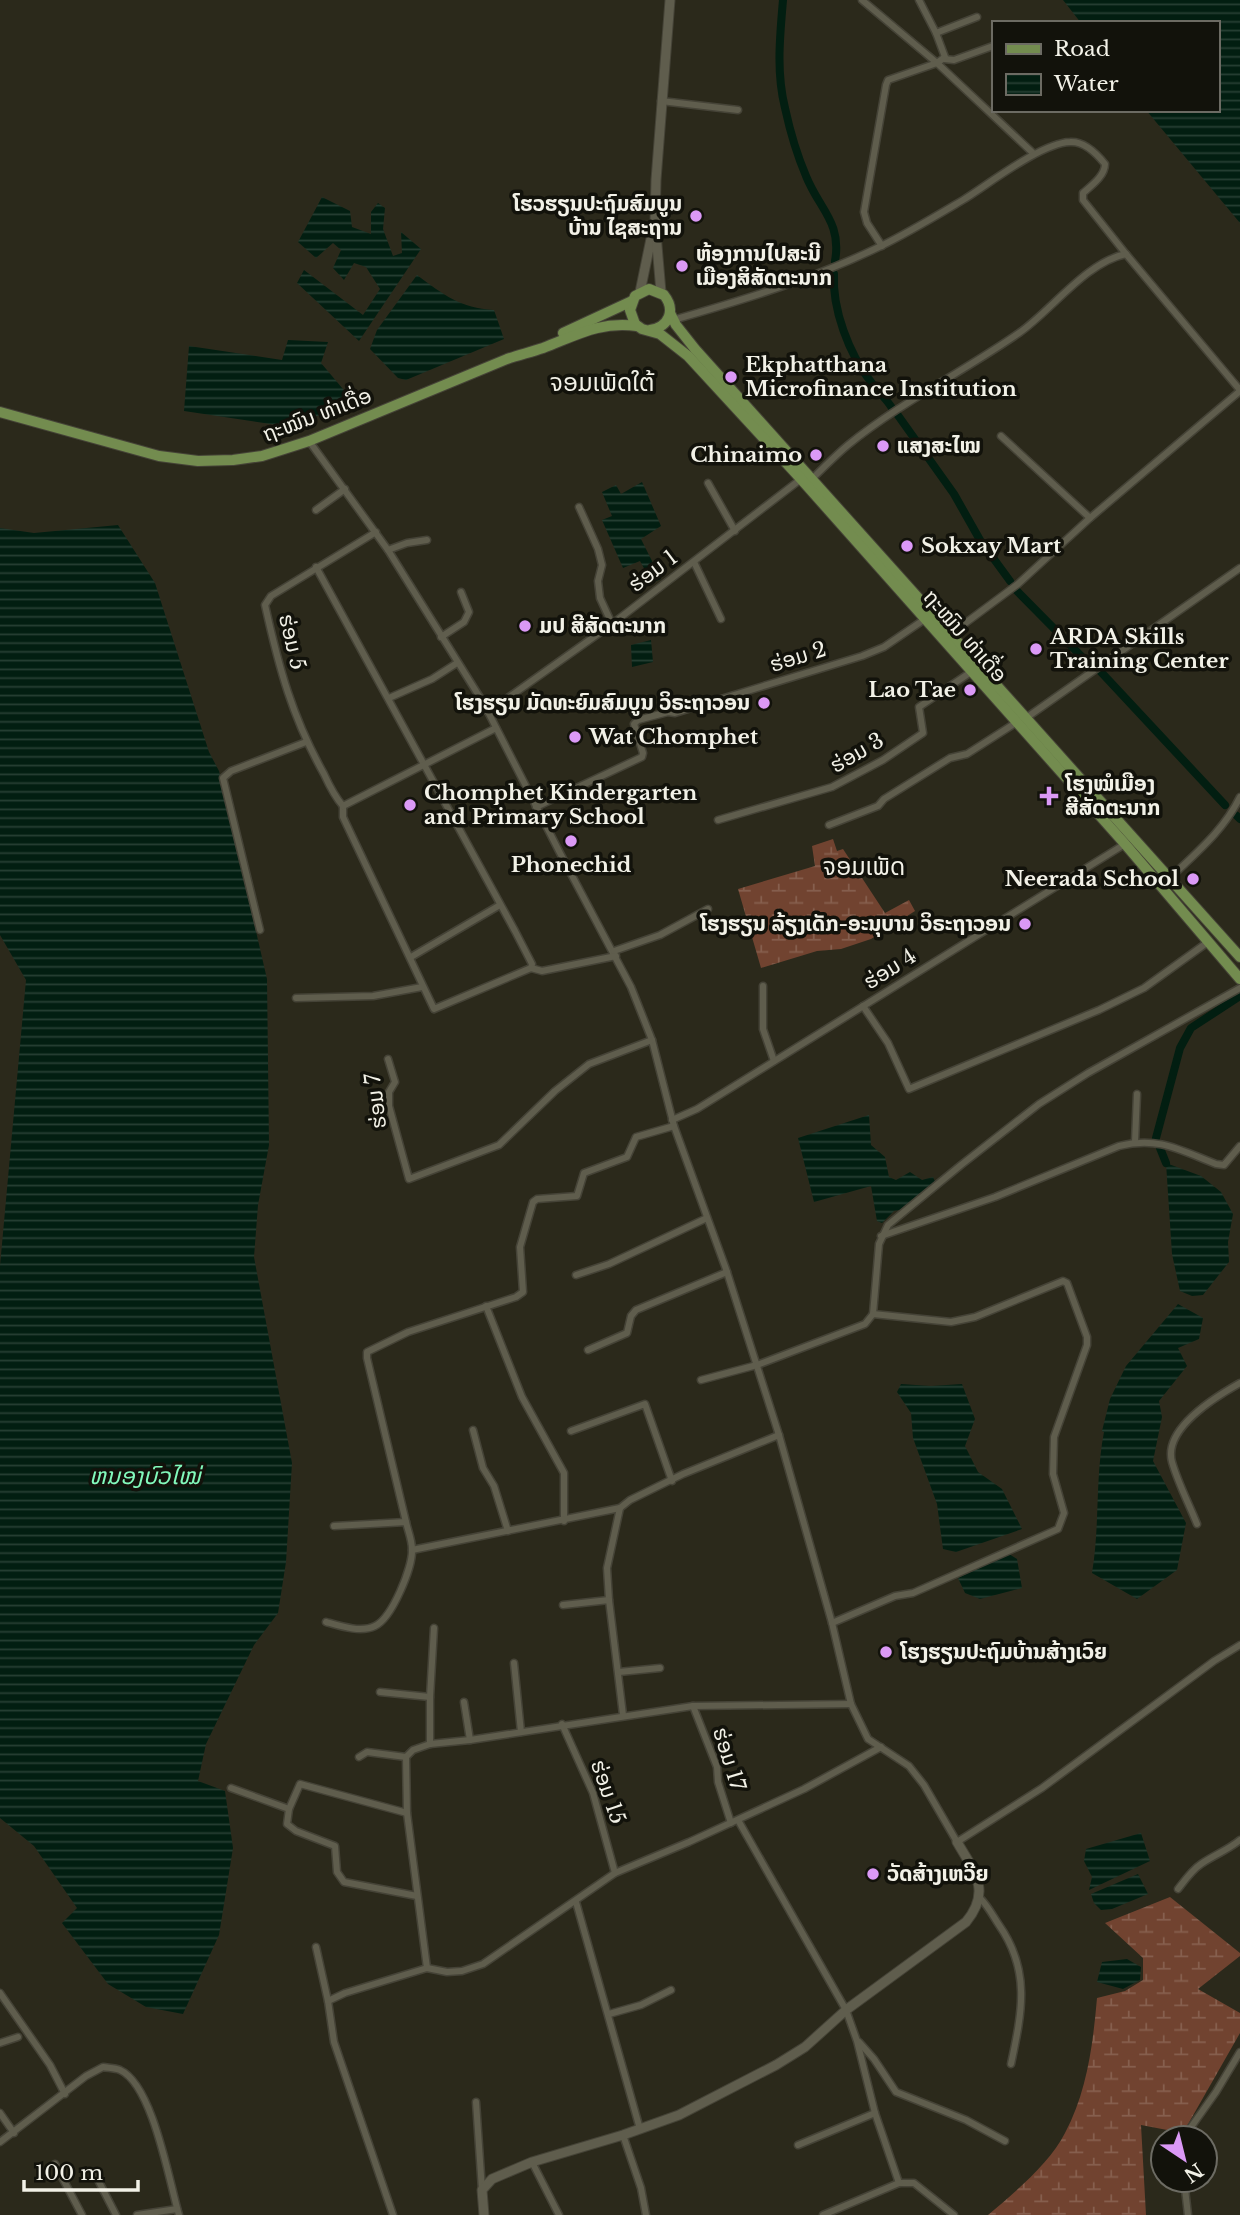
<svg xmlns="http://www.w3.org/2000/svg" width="1240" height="2215" font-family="'Libre Baskerville','Noto Sans Lao',serif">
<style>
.wetland{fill:url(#wetland-marsh)}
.water{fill:url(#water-rules)}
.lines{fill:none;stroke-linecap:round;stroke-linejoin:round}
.canal{stroke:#021e11;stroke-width:8}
.street-casing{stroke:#454337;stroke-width:9}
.secondary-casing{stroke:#454337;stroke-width:11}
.primary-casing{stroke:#454337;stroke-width:12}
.street{stroke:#5f5d4d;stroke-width:6}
.secondary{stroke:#5f5d4d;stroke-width:9}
.primary{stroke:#738c4f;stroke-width:10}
.poi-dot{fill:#db99f6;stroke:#12120b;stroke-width:2.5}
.labels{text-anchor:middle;stroke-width:7;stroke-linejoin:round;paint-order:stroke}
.poi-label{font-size:21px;font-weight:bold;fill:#f2f1e7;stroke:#12120b;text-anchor:start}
.street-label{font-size:21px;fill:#f2f1e7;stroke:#12120b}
.water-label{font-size:23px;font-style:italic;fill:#82fabc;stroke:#12120b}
.quarter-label{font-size:24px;fill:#f2f1e7;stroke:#12120b}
</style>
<defs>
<pattern id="wetland-marsh" width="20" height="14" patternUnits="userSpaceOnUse" patternTransform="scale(1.75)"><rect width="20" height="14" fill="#714330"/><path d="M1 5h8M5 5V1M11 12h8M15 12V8" fill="none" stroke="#865f4e"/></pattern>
<pattern id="water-rules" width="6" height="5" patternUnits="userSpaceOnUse" patternTransform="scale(1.75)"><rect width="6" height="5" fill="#021e11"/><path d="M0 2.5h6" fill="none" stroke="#273f34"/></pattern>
</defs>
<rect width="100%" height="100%" fill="#2b291b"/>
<!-- wetland -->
<g class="wetland">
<path d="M833 839 837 851 843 849 885 913 909 900 915 911 871 939 841 949 817 951 761 968 738 889 815 866 812 846Z"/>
<path d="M1170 1897 1240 1953V1956L1198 1989 1240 2013V2033L1183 2133 1141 2125 1146 2215H988C1014 2193 1050 2163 1065 2133 1087 2092 1093 2044 1097 1998L1125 1991 1143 1980V1958L1105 1923Z"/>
</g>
<!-- water -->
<g class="water">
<path d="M1063 0H1240V223L1146 110H1217V23H1081Z"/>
<path d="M322 197 350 211 352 227 371 234V212L378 203 385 208 383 229 393 256 402 253 401 232 421 249 359 341 297 283 304 270 363 315 380 289 366 267 354 263 344 280 333 268 341 250 333 243 316 258 298 242Z"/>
<path d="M417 275C444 295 460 308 494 310L504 339 406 380 398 378 370 349 377 330Z"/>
<path d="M288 340 328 342 321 363 348 395 330 413 277 425 184 411 189 346 282 360Z"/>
<path d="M642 482 661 526 641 539 661 579 652 583 640 561 623 568 602 520 612 516 602 492 616 485 621 494Z"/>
<path d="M118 525 155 583 209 752 219 771 267 979 269 1145 258 1205 254 1257 292 1463 286 1562 278 1613 254 1645 206 1744 198 1781 225 1791 233 1848 219 1935 183 2014 146 2007 108 1984 62 1923 77 1908 34 1846 0 1818V1266L26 980 0 935V528L34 533Z"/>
<path d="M651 640 653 662 632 667 631 645Z"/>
<path d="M869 1115 871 1145 885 1157 889 1177 896 1180 910 1172 922 1180 933 1177 937 1186 905 1209 894 1211 882 1223 877 1221 871 1186 814 1202 798 1138Z"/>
<path d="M1166 1163 1201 1176 1221 1192 1233 1214 1228 1242 1229 1262 1203 1295 1192 1296 1180 1291 1172 1254Z"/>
<path d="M1178 1304 1203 1318 1199 1339 1178 1348 1187 1366 1159 1401 1162 1417 1153 1461 1186 1523 1177 1570 1137 1599 1092 1573C1100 1526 1095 1478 1104 1432L1102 1431 1110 1399 1126 1366Z"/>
<path d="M901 1384 931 1386 962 1384 975 1419 965 1446 978 1472 1002 1489 1022 1529 956 1552 943 1549 937 1504 913 1438 911 1413 897 1392Z"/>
<path d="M1009 1554 1017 1559 1022 1588 980 1599 965 1593 958 1578Z"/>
<path d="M1141 1833 1150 1861 1089 1890 1092 1877 1084 1861 1086 1849Z"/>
<path d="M1138 1874 1148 1894 1112 1909 1101 1910 1094 1903 1091 1894Z"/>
<path d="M1127 1959 1141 1967 1140 1980 1123 1989 1097 1982 1102 1962Z"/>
</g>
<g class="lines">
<!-- canal -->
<g class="canal">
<path d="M783 0C780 36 776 72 785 108 790 131 797 155 806 176 819 209 842 222 835 261"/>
<path d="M834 274C832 309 849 354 871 382 878 392 886 398 892 408"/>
<path d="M897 414 954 494 980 540 1010 581"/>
<path d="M1017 591 1091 666"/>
<path d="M1101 672 1225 805"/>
<path d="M1237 816 1240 819"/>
<path d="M1156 1138 1180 1048 1191 1028 1240 996"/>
<path d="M1160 1148 1166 1163"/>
</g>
<defs>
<g id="street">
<path d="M862 0 937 63 1034 154"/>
<path d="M936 33 977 17"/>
<path d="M944 59 954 60 993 46"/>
<path d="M661 101 738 110"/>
<path d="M882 246 867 223 864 212 886 85 888 80 937 63 945 57 936 33 919 0"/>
<path d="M673 320C743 300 813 279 879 247 908 233 936 216 963 200 989 184 1041 143 1070 142 1084 141 1097 154 1105 164 1105 176 1091 186 1083 193V200L1126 254 1240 390"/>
<path d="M1001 436 1090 518"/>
<path d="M309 441 388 550 484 704 560 853 631 987 652 1040 674 1126 726 1269 779 1435 832 1623 851 1704 868 1739 909 1766 924 1785 957 1842 1042 1788 1214 1661 1240 1645"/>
<path d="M813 478C824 467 836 455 848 445 901 402 963 372 1019 333 1051 311 1086 262 1126 254"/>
<path d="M708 483 735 531"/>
<path d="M579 507 598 549 602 565 598 581 600 598 612 624"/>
<path d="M316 510 345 489"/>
<path d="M388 550 407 543 427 540"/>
<path d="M694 562 721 619"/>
<path d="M316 567 515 931 532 964 531 968 434 1009 343 817V806"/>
<path d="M952 633 1018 584 1090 518 1240 391"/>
<path d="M441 637 464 622 469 612 461 592"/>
<path d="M389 698 432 679 457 663"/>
<path d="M488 712 612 624 801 479"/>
<path d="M1026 718 1240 568"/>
<path d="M343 806C335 797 329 785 324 774 292 717 279 668 265 605L271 596 376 532"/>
<path d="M343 806 496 728"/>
<path d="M536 807 642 757 643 753 634 724 638 720 668 712 675 713 862 656 884 647 925 619"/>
<path d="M718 820 832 787 883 760 923 733 919 707 971 672"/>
<path d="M829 825 878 806 884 799 950 758 967 754 1017 722"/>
<path d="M1171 877C1197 852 1224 830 1240 797"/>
<path d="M260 930 223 778 231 771 306 742"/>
<path d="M614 951 660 935 708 909"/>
<path d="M411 957 500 905"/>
<path d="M531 968 542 971 616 956"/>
<path d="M763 986V1029L774 1061"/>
<path d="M296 998 373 996 422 987"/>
<path d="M863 1006 888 1043 909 1089 1099 1010 1144 988 1208 942"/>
<path d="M388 1059 395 1082 389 1092V1106L409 1179 499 1145 555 1091 589 1064 652 1040"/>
<path d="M672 1120 697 1109 1125 844"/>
<path d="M1135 1142 1137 1094"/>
<path d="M881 1236 995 1197 1119 1146C1158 1136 1180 1150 1216 1164L1224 1165 1240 1146"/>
<path d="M576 1275 609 1264 707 1218"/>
<path d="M486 1306 522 1397 564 1473V1521"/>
<path d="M873 1314 879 1244 888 1225 961 1165 1039 1104 1088 1073 1240 988"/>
<path d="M588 1350 627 1333 631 1316 636 1310 727 1272"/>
<path d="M701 1380 757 1365 865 1324 873 1314 951 1322 975 1317 1063 1281 1067 1283 1087 1337V1345L1054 1437 1053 1474 1064 1513 1058 1529 913 1593 895 1596 832 1623"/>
<path d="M473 1430 483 1468 494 1486 508 1531"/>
<path d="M571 1431 645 1404 672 1481"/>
<path d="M406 1522 367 1358V1352L408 1332 516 1297 523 1292 520 1247 533 1202 537 1199 577 1196 584 1173 627 1157 636 1137 674 1126"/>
<path d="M1197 1524C1189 1504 1178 1483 1172 1462 1163 1429 1215 1397 1240 1383"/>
<path d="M412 1550 620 1508 630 1500 683 1474 779 1435"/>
<path d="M609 1600 607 1568 620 1508"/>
<path d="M563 1605 609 1600 623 1715"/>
<path d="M326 1622C340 1626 361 1633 375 1626 392 1618 413 1567 412 1549 412 1540 408 1531 406 1522L334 1526"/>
<path d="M514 1663 521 1732"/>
<path d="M619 1672 660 1668"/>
<path d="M380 1692 430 1697"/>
<path d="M464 1702 470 1740"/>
<path d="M693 1706 717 1767 718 1782 731 1823"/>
<path d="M562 1724 593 1793 615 1873"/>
<path d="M430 1744V1697L434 1628"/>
<path d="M359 1757 367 1752 406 1757"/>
<path d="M231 1788 289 1809"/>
<path d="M407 1813 300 1784 289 1809 287 1824 296 1831 335 1846 337 1872 344 1882 417 1896"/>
<path d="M738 1820 846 2010 857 2041 875 2113 899 2183H914L954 2215"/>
<path d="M1178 1889C1185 1880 1192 1870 1201 1864 1214 1855 1228 1850 1240 1840"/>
<path d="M980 1898C988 1906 993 1916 999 1925 1031 1971 1022 2012 1011 2064"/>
<path d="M576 1902 640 2129"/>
<path d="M316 1947 328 2001 334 2042 393 2215"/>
<path d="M427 1968 407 1813 406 1757 413 1750 430 1744 470 1740 693 1706 851 1704"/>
<path d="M0 1993 50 2065 65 2094"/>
<path d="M328 2001 345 1993 427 1968 447 1972 462 1971 483 1964 615 1873 689 1842 804 1789 881 1747"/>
<path d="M609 2014 641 2005 671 1990"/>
<path d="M859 2042 874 2059 896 2092 966 2120 1005 2141"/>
<path d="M0 2043 18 2037"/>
<path d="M476 2102 482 2190"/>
<path d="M0 2113 14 2133"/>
<path d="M623 2135 641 2188 646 2215"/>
<path d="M1187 2138 1189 2130 1216 2092 1240 2052"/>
<path d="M0 2142 86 2076 103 2067C108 2068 115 2068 120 2070 153 2085 169 2181 179 2215"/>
<path d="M798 2145 875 2113"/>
<path d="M532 2162 559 2215"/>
<path d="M55 2164 82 2215"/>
<path d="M96 2176 116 2215"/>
<path d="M1184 2180 1188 2215"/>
<path d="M137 2215 177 2209"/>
<path d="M823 2215 899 2183"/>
</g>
<g id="secondary">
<path d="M640 292 652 234"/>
<path d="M661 292 655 222 656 180 670 0"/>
<path d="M484 2215 482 2190 492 2179 532 2162 623 2135 679 2115 776 2065 805 2047 846 2010 966 1922C992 1891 974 1871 957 1842"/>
</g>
<g id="primary">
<path d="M670 313 676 325 695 349 1240 957"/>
<path d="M650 330C669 327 676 310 664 295L649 289 635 296 630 310 635 324 642 329 660 334 688 356 801 479 1125 844 1240 979"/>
<path d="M563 333 632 301"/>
<path d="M0 412 159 456 198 461 233 460 262 456 309 441 507 359C519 355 531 352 543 348 577 335 600 321 637 326"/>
</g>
</defs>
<!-- street casing -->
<use href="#street" class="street-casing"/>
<!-- secondary casing -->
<use href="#secondary" class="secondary-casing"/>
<!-- primary casing -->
<use href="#primary" class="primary-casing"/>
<!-- street -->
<use href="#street" class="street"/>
<!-- secondary -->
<use href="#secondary" class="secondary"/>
<!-- primary -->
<use href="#primary" class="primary"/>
</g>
<!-- markers -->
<g class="poi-dot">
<circle cx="696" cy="216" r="7"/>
<circle cx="682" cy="266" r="7"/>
<circle cx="731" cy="377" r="7"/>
<circle cx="883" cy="446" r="7"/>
<circle cx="816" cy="455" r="7"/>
<circle cx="907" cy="546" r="7"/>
<circle cx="525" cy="626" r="7"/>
<circle cx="1036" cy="649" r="7"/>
<circle cx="970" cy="690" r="7"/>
<circle cx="764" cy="703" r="7"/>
<circle cx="575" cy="737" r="7"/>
<path d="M1045.5 785.5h7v7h7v7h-7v7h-7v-7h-7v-7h7z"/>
<circle cx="410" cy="805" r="7"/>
<circle cx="571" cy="841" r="7"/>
<circle cx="1193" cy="879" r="7"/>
<circle cx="1025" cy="924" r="7"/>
<circle cx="886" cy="1652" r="7"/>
<circle cx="873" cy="1874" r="7"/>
</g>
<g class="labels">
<!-- poi labels -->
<g class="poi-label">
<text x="682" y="211" text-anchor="end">ໂຮວຮຽນປະຖົມສົມບູນ<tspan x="682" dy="24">ບ້ານ ໄຊສະຖານ</tspan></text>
<text x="696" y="261">ຫ້ອງການໄປສະນີ<tspan x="696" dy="24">ເມືອງສິສັດຕະນາກ</tspan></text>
<text x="745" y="372">Ekphatthana<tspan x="745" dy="24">Microfinance Institution</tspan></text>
<text x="897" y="453">ແສງສະໄໝ</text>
<text x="802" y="462" text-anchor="end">Chinaimo</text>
<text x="921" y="553">Sokxay Mart</text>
<text x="539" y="633">ມປ ສີສັດຕະນາກ</text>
<text x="1050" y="644">ARDA Skills<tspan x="1050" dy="24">Training Center</tspan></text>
<text x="956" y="697" text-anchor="end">Lao Tae</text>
<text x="750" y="710" text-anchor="end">ໂຮງຮຽນ ມັດທະຍົມສົມບູນ ວິຣະຖາວອນ</text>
<text x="589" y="744">Wat Chomphet</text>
<text x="1065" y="791">ໂຮງໝໍເມືອງ<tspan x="1065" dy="24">ສີສັດຕະນາກ</tspan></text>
<text x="424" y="800">Chomphet Kindergarten<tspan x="424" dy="24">and Primary School</tspan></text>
<text x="571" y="872" text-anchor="middle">Phonechid</text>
<text x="1179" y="886" text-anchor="end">Neerada School</text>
<text x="1011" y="931" text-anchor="end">ໂຮງຮຽນ ລ້ຽງເດັກ-ອະນຸບານ ວິຣະຖາວອນ</text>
<text x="900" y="1659">ໂຮງຮຽນປະຖົມບ້ານສ້າງເວົຍ</text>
<text x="887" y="1881">ວັດສ້າງເຫວີຍ</text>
</g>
<!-- street labels -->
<g class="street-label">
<text transform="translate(317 415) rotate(-21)" y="7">ຖະໝົນ ທ່າເດື່ອ</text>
<text transform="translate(653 571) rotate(-37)" y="7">ຮ່ອມ 1</text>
<text transform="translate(965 636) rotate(49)" y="7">ຖະໝົນ ທ່າເດື່ອ</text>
<text transform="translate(292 642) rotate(77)" y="7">ຮ່ອມ 5</text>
<text transform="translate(798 657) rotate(-17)" y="7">ຮ່ອມ 2</text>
<text transform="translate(857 753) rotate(-30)" y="7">ຮ່ອມ 3</text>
<text transform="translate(890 969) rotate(-32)" y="7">ຮ່ອມ 4</text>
<text transform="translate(376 1101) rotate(-97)" y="7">ຮ່ອມ 7</text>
<text transform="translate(729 1759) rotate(73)" y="7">ຮ່ອມ 17</text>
<text transform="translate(608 1792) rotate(71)" y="7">ຮ່ອມ 15</text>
</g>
<!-- water labels -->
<g class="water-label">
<text x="145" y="1484">ຫນອງບົວໄໝ່</text>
</g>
<!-- quarter labels -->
<g class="quarter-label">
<text x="602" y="391">ຈອມເພັດໃຕ້</text>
<text x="864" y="875">ຈອມເພັດ</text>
</g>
</g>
<!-- legend -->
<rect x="992" y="21" width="228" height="91" fill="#12120b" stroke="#6c6b63" stroke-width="2"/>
<rect x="1006" y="44" width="35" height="10" fill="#738c4f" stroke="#6c6b63" stroke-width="2"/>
<text x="1054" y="56" font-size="21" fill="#f2f1e7">Road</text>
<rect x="1006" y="74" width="35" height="21" fill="url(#water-rules)" stroke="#6c6b63" stroke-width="2"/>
<text x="1054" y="91" font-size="21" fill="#f2f1e7">Water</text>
<!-- north arrow -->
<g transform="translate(1184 2159) rotate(145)"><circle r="33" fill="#12120b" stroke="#6c6b63" stroke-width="2"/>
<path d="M0-5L12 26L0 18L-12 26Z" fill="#db99f6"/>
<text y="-10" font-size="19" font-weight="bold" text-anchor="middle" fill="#f2f1e7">N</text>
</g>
<!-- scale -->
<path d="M24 2180v10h114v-10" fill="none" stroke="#f2f1e7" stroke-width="3.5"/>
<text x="35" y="2180" font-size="21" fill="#f2f1e7" stroke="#12120b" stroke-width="5" paint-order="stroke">100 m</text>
</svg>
